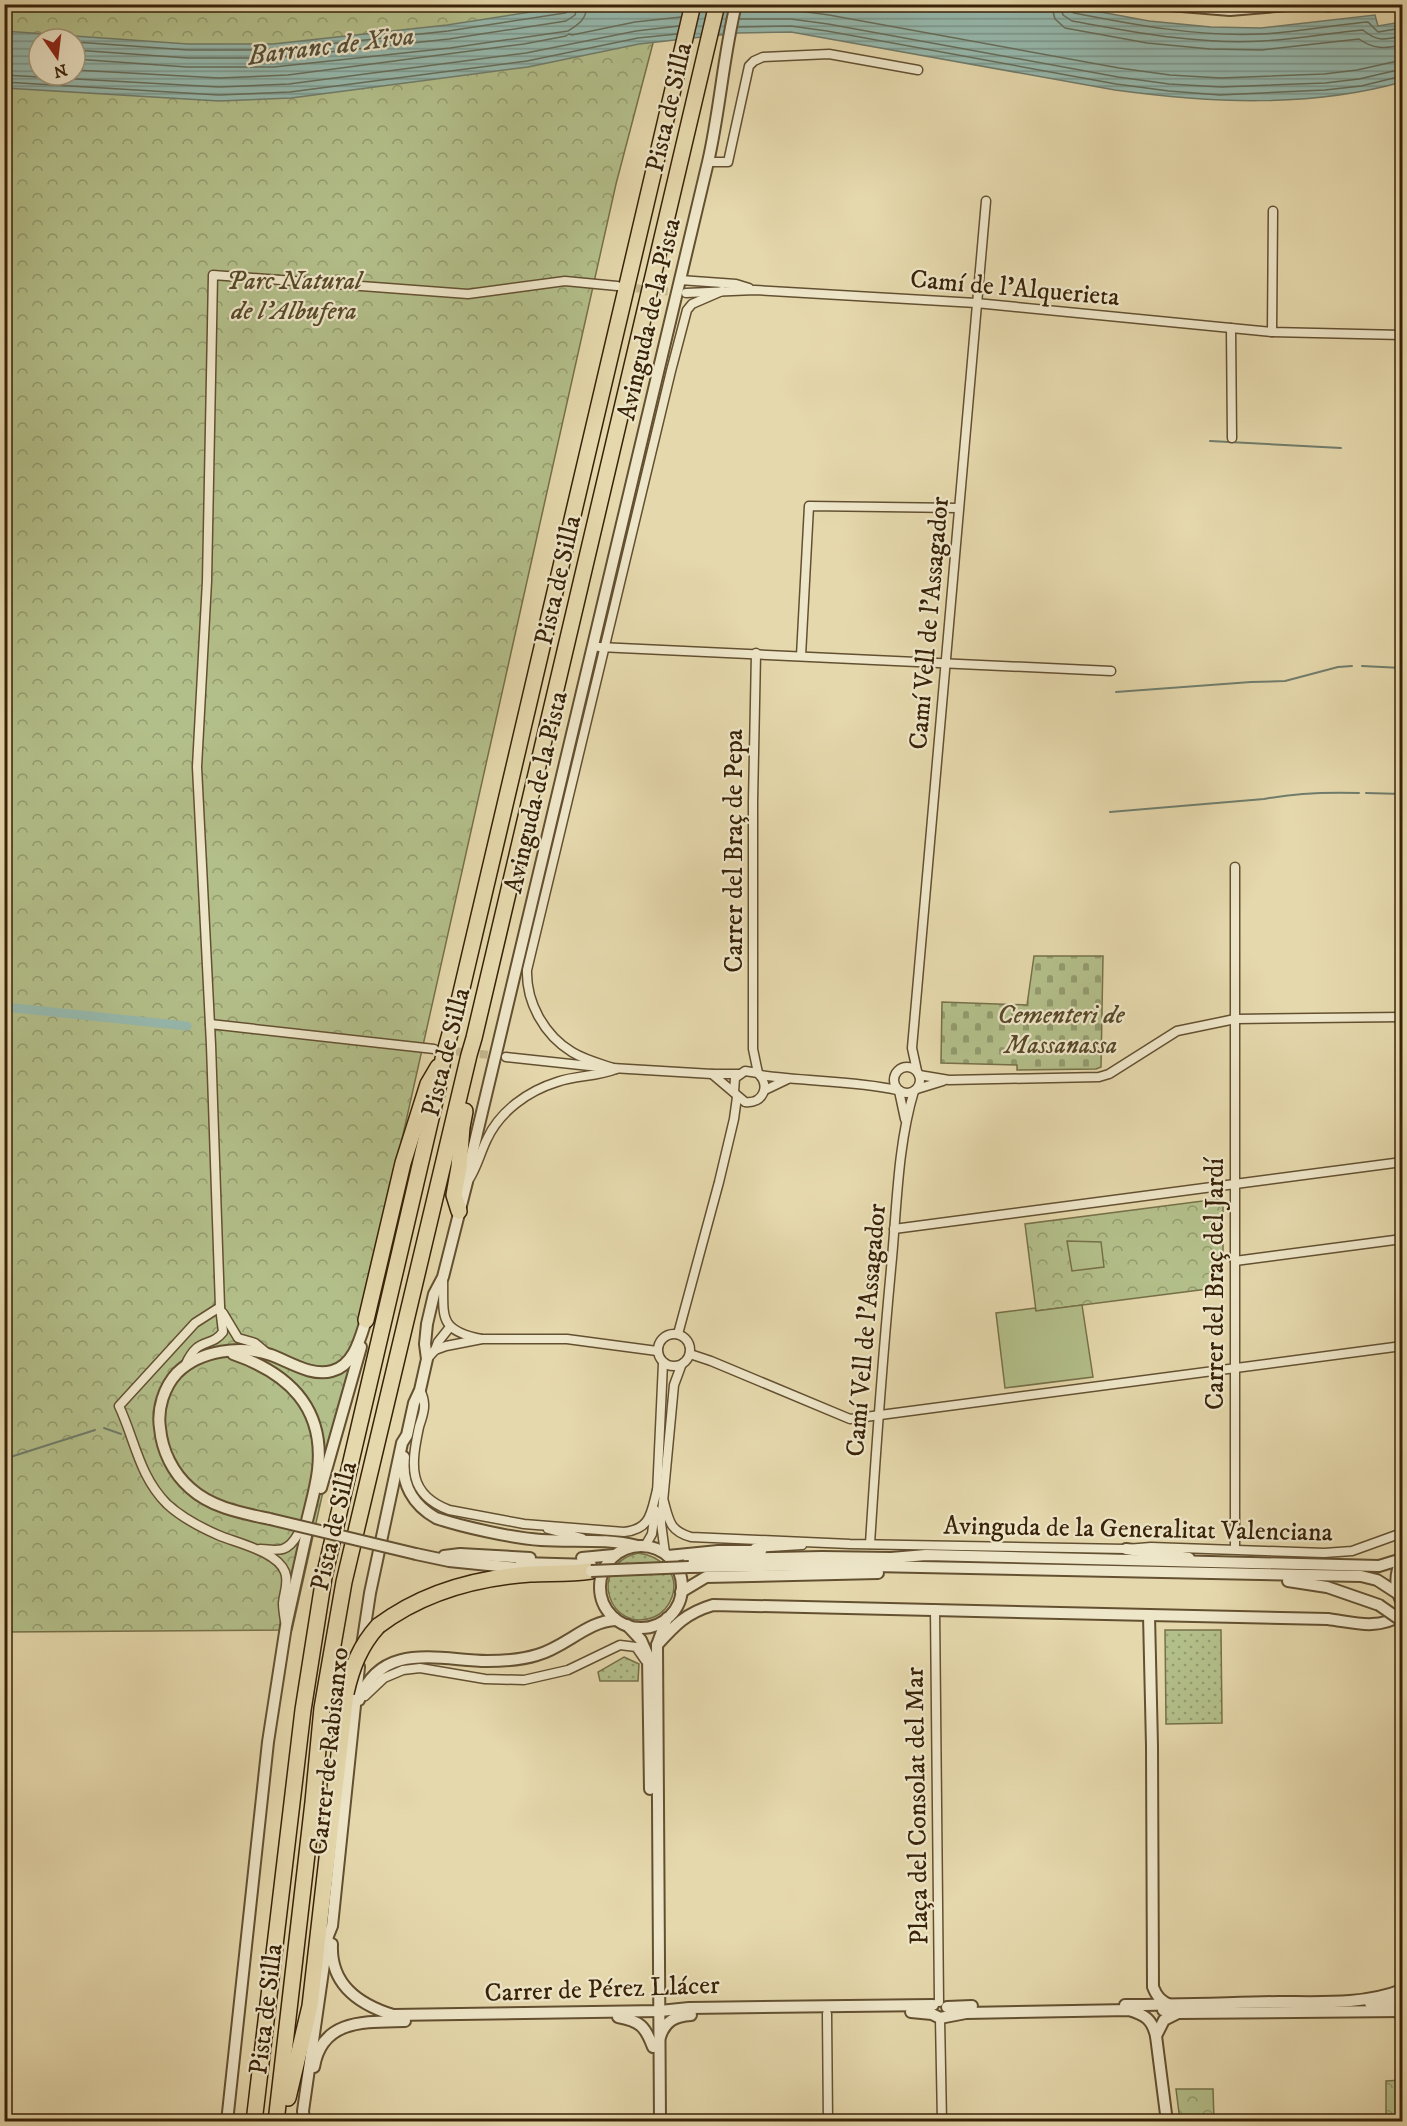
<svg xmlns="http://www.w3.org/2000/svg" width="1407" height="2126" font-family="'IM FELL DW Pica',serif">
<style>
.grass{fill:url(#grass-dots);stroke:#767049;stroke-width:1.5}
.cemetery{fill:url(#cemetery-stones);stroke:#767049;stroke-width:1.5}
.park{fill:url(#park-crowns);stroke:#767049;stroke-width:1.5;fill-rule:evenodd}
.pitch{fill:#b3bf8a;stroke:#767049;stroke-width:1.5}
.water{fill:url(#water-rules);stroke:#707d6c;stroke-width:1.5;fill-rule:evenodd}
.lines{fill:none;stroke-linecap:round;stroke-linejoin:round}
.shore{stroke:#676e5b;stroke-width:1.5}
.stream{stroke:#707d6c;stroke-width:2}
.canal{stroke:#96b9ae;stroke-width:9}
.minor-tunnel{stroke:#c2b48b;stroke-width:8;stroke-dasharray:8 4;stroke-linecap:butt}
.minor-casing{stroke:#635031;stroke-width:11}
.tertiary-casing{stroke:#635031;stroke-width:14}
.motorway-casing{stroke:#382208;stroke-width:18}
.minor{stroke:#eee6c9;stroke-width:8}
.tertiary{stroke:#eee6c9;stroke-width:10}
.motorway{stroke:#e5d8ac;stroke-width:15}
.tertiary-bridge-casing{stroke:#635031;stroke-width:14;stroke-linecap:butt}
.motorway-bridge-casing{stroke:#382208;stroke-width:18;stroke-linecap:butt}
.tertiary-bridge{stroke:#eee6c9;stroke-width:10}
.motorway-bridge{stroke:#e5d8ac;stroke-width:15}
.labels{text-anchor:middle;stroke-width:4.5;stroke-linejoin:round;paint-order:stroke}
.street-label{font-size:26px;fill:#382208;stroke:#eee6c9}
.park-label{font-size:26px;font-style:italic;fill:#574928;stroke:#eee6c9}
.water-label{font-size:27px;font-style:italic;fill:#544f3a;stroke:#eee6c9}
</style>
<defs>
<pattern id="grass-dots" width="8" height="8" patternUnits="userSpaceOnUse" patternTransform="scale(1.5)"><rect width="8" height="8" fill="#b3bf8a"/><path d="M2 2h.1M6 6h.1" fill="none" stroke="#939b6f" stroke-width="1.8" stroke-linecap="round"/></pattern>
<pattern id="cemetery-stones" width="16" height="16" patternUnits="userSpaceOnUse" patternTransform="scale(1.5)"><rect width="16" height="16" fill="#b3bf8a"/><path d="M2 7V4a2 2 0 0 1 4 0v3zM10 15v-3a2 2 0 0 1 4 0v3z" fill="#939b6f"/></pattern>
<pattern id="park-crowns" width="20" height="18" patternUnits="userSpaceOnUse" patternTransform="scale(1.5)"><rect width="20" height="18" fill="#b3bf8a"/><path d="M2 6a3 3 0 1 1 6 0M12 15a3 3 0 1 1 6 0" fill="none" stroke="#939b6f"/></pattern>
<pattern id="water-rules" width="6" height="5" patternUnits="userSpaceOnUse" patternTransform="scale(1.5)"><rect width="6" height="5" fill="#96b9ae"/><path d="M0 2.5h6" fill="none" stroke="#7b968c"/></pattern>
</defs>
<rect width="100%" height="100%" fill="#e5d8ac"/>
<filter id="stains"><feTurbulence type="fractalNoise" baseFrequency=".00333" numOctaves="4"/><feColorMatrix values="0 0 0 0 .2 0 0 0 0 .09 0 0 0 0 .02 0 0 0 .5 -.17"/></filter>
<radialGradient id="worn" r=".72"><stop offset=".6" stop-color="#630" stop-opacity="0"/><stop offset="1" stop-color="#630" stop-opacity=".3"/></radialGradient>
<!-- grass -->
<g class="grass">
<path d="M638 1553C661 1556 680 1573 672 1597 669 1606 662 1614 654 1617 610 1635 585 1566 638 1553Z"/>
<path d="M1165 1630H1221L1222 1723 1166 1724Z"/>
<path d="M624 1657 639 1664 638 1681H600L598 1672Z"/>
</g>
<!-- cemetery -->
<path class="cemetery" d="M1034 956H1103L1101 1067 1096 1069 1017 1070V1065L941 1063 942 1002 1027 1005Z"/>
<!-- park -->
<g class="park">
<path d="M4 5H663L616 184 292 1630 5 1632ZM39 39H75V75H39Z"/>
<path d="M1218 1199 1223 1206V1287L1036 1311 1025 1224Z"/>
<path d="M1402 2080V2121H1386V2081Z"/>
<path d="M1176 2089H1213L1214 2121H1180Z"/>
</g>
<!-- pitch -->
<g class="pitch">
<path d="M1067 1241 1101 1242 1104 1267 1072 1271Z"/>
<path d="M1082 1305 1093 1377 1005 1388 996 1313 1035 1308 1036 1311Z"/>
</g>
<!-- water -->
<path class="water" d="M583 4H1058L1149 21 1211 27 1261 28 1375 15 1378 26 1402 22V82C1309 108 1210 103 1115 90L791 32 738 33 639 44 528 67 291 98 219 101 5 88 4 31 188 44H273L447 25ZM39 39H75V75H39Z"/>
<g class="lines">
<!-- shore -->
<g class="shore">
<path d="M1051 4 1055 19 1065 28 1147 43 1210 49 1262 50 1359 39C1373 49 1385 49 1402 45"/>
<path d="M1060 4 1063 15 1072 21C1134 32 1199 45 1263 41 1296 39 1330 33 1363 30 1377 42 1385 40 1402 36"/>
<path d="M1068 4 1069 10 1074 13C1135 25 1199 37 1262 34 1298 32 1333 25 1368 22L1378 32 1402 28"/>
<path d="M742 10H792L829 15 1119 68 1170 75 1221 78 1324 74 1357 70 1402 60"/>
<path d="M740 19H791L828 24 1118 77 1169 84 1221 87 1325 83 1359 79 1402 69"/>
<path d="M738 27 791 26 827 31 1116 84 1169 91 1220 95 1325 90 1361 86 1402 76"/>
<path d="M75 42 188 50H273L448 31 565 13 570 10 571 4"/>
<path d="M75 50 188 58H274L449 39 566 21 575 15 578 4"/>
<path d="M75 59 187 67H274L450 48 568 31C579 24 587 19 587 4"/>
<path d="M75 70 219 78 288 75 524 44 566 36 569 34 572 35 635 22 681 17"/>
<path d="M4 75 219 87 289 84 526 53 636 31 679 26"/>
<path d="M4 82 219 95 290 92 527 61 638 38 677 34"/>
</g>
<!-- stream -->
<g class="stream">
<path d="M1210 441 1341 448"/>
<path d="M1362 666 1402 668"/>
<path d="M1116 692 1251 682 1285 681 1338 667 1352 666"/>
<path d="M1366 793 1402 794"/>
<path d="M1110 812 1264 799C1295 793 1328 792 1359 793"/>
<path d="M104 1428 121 1434"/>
<path d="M4 1459 95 1430"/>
</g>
<!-- canal -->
<path class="canal" d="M4 1007 187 1026"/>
<!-- minor-tunnel -->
<g class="minor-tunnel">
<path d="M624 287 682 293"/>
<path d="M444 1050 499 1056"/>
</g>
<defs>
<g id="minor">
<path d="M1311 4 1328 7 1348 4"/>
<path d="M708 162H728L749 66 754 61 763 57 829 54 918 70"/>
<path d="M680 280 736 284 749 288"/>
<path d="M686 293 755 290 976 303 1272 332 1402 335"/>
<path d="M1231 328 1232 438"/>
<path d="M1272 332 1273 211"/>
<path d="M599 647 1111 671"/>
<path d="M756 653 753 802V1049L758 1073"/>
<path d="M801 656 809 506 958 508"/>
<path d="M1235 867V1549"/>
<path d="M210 1024 434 1049"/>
<path d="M506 1057 599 1067"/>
<circle cx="907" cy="1080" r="13"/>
<path d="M612 1068 712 1074H740"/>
<path d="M616 1069C601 1064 585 1060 572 1052 544 1035 526 1002 527 970L671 371 687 310 692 304 722 291"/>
<path d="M917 1071 912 1048 986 201"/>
<path d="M712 1074 745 1102C763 1104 771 1086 758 1073L745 1071 735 1078 734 1092"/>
<path d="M760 1075C806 1082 852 1080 897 1090"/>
<path d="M919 1075 949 1080 1099 1077 1109 1074 1177 1031 1235 1019 1402 1017"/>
<path d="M917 1089 943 1081"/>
<path d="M765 1090 788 1079"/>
<path d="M899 1091 905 1119"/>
<path d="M468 1181C477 1168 480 1153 487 1139 500 1111 528 1091 557 1082 576 1075 597 1077 616 1069"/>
<path d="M894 1229 1402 1162"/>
<path d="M1235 1261 1402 1239"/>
<path d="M443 1277C444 1316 437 1330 481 1339"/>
<path d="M220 1307 195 1323 119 1406C135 1440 139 1476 167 1504 180 1516 202 1528 218 1535 236 1543 277 1551 285 1572 289 1583 284 1592 283 1603 283 1609 284 1615 285 1621"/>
<path d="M223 1313 238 1338 255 1343 267 1353"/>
<circle cx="674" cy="1350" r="16"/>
<path d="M678 1334 719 1182 734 1119 737 1097"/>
<path d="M435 1350 438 1342 450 1327"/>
<path d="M690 1354 711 1361 850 1419 1402 1346"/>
<path d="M427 1359 435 1350 446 1346 482 1339H567L657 1351"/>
<path d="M185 1366C198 1335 210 1349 223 1332L220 1307 211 1045 197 767 207 581 213 275 468 294 565 281 617 286"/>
<path d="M420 1390C422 1394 424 1400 424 1404 425 1411 421 1420 419 1427 411 1465 407 1494 449 1510L524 1524 624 1532C651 1529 651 1513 657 1490"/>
<path d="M657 1494 663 1363"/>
<path d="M664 1502C669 1521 670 1531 691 1537L850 1544 1126 1549 1151 1547 1324 1553 1352 1551 1402 1533"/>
<path d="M548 1529 582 1538"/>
<path d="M870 1544C876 1448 883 1353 892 1258 897 1203 898 1144 914 1091"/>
<path d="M645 1546 652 1534 655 1510"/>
<path d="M755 1548 802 1545"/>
<path d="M260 1549C280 1551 288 1552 298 1534"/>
<path d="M665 1553 661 1523 674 1385 681 1366"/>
<path d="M935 1609 939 2002"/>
<path d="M365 1696 384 1678 403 1670 420 1668 485 1679 524 1680 568 1670 620 1645 636 1647 645 1660"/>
<path d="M827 2014 828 2122"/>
<path d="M940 2018 942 2122"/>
</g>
<g id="tertiary">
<path d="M1157 4 1230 10 1300 4"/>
<path d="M233 1354C288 1373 325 1407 318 1470 316 1487 311 1504 307 1521"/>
<path d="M404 1457C401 1484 413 1505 436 1518 463 1527 512 1538 541 1540 574 1542 605 1538 638 1546"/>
<path d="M321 1488 361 1347"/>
<path d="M270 1519C242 1513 212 1508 190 1488 173 1473 162 1451 160 1428 157 1409 164 1387 177 1373 200 1350 241 1345 271 1355 290 1362 312 1377 332 1371 354 1365 360 1339 366 1320"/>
<circle cx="641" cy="1587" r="41"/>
<path d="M1126 1549 1189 1558"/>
<path d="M416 1554 449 1561 528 1569"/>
<path d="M444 1556 460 1554 530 1558"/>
<path d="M668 1556 718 1551H761"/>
<path d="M582 1558 614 1555"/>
<path d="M1402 1559C1394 1575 1395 1588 1402 1603"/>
<path d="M689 1560 822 1557 891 1558 926 1555 1379 1566 1402 1559"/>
<path d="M521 1563 591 1565"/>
<path d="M689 1567 823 1565 1361 1576 1377 1580 1397 1593"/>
<path d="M1288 1581 1327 1587 1379 1605"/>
<path d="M681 1592 706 1577 878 1573"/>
<path d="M1149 1615 1152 1746 1153 1987C1157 1997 1161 2001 1170 2005"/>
<path d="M627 1625 641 1640 648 1656 650 1789"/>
<path d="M657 1645C675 1625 686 1613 713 1605L1328 1619C1357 1623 1376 1630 1402 1615"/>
<path d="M362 1646 370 1593 402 1443 407 1435 414 1403 420 1390 427 1359 425 1344 427 1324 434 1294 443 1277 467 1182 468 1171 708 162C720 110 723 57 736 4"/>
<path d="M359 1700C381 1641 438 1660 487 1661 504 1661 521 1660 537 1655 566 1647 587 1621 616 1620"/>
<path d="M332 1944C330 1984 358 2004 393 2015L660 2011 689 2008 933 2005"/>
<path d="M1370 2003 1402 2001"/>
<path d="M1125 2005C1176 2005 1227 2003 1278 2002 1319 2002 1364 2005 1402 1990"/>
<path d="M947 2007 972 2006"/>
<path d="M1163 2010 1178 2013 1402 2011"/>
<path d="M911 2012 932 2014 940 2018 966 2013 1129 2010C1145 2015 1152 2019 1156 2036"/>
<path d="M618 2017C640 2021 645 2026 653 2047"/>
<path d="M660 2037C665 2021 675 2016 691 2015"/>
<path d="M314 2067C322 2018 367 2022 405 2021"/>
<path d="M227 2122 268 1742 286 1626 306 1536"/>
<path d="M304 2122 303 2111 328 1936 332 1926 359 1667"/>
<path d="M660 2122 657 1645 667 1618"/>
<path d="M1167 2122 1156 2036 1164 2020 1178 2013"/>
</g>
<g id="motorway">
<path d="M459 1211 454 1195 459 1167 462 1127 465 1111"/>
<path d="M366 1320 403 1163 428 1084 438 1067"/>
<path d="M378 1626C423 1592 475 1578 530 1574 551 1573 571 1574 591 1571"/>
<path d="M288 2098 310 2006 346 1693"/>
<path d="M254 2122 303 1710 324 1577 439 1084 443 1059 458 1005 693 4"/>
<path d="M276 2122 313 1802 322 1708 344 1582 469 1055 474 1038 717 4"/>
</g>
</defs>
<!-- minor casing -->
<use href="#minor" class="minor-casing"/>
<!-- tertiary casing -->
<use href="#tertiary" class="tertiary-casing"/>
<!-- motorway casing -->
<use href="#motorway" class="motorway-casing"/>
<!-- minor -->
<use href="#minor" class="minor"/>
<!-- tertiary -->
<use href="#tertiary" class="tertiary"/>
<!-- motorway -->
<use href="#motorway" class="motorway"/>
<defs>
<g id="tertiary-bridge">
<path d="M270 1519 416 1554"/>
<path d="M591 1571 689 1567"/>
<path d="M1379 1605 1402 1621"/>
</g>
<path id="motorway-bridge" d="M346 1693C352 1667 360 1646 378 1626"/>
</defs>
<!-- tertiary-bridge casing -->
<use href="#tertiary-bridge" class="tertiary-bridge-casing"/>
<!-- motorway-bridge casing -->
<use href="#motorway-bridge" class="motorway-bridge-casing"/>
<!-- tertiary-bridge -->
<use href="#tertiary-bridge" class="tertiary-bridge"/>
<!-- motorway-bridge -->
<use href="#motorway-bridge" class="motorway-bridge"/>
</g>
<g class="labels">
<!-- street labels -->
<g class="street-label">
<text transform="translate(668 107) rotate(-77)" y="9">Pista de Silla</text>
<text transform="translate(1015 287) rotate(5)" y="9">Camí de l'Alquerieta</text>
<text transform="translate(648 319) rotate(-77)" y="9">Avinguda de la Pista</text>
<text transform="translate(557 580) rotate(-77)" y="9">Pista de Silla</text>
<text transform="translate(928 623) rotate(-85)" y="9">Camí Vell de l'Assagador</text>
<text transform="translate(535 792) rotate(-77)" y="9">Avinguda de la Pista</text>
<text transform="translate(733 851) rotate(-90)" y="9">Carrer del Braç de Pepa</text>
<text transform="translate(445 1052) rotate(-76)" y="9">Pista de Silla</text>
<text transform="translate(1214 1284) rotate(-90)" y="9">Carrer del Braç del Jardí</text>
<text transform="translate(865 1330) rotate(-85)" y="9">Camí Vell de l'Assagador</text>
<text transform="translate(333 1526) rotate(-77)" y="9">Pista de Silla</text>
<text transform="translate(1138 1528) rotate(1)" y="9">Avinguda de la Generalitat Valenciana</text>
<text transform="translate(328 1751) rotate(-84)" y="9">Carrer de Rabisanxo</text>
<text transform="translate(916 1806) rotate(-91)" y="9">Plaça del Consolat del Mar</text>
<text transform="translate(602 1988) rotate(-2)" y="9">Carrer de Pérez Llácer</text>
<text transform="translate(265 2009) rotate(-83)" y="9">Pista de Silla</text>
</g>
<!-- park labels -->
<g class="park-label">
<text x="294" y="289">Parc Natural<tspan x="294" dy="30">de l'Albufera</tspan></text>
<text x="1061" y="1023">Cementeri de<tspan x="1061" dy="30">Massanassa</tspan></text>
</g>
<!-- water labels -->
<g class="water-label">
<text transform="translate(331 45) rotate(-7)" y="9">Barranc de Xiva</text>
</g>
</g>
<!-- margin -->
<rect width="1407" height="2126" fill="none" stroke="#e5d8ac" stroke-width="24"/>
<rect x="6" y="6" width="1395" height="2114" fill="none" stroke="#382208" stroke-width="3"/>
<rect x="12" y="12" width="1383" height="2102" fill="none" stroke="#382208" stroke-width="1.5"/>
<!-- north arrow -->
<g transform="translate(57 57) rotate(166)"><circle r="28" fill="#eee6c9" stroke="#a5987c" stroke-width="1.5"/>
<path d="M0-4.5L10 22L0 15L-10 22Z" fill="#8f2418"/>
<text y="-9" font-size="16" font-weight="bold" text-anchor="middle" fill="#382208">N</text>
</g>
<rect width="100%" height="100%" filter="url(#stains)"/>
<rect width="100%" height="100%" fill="url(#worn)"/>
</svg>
